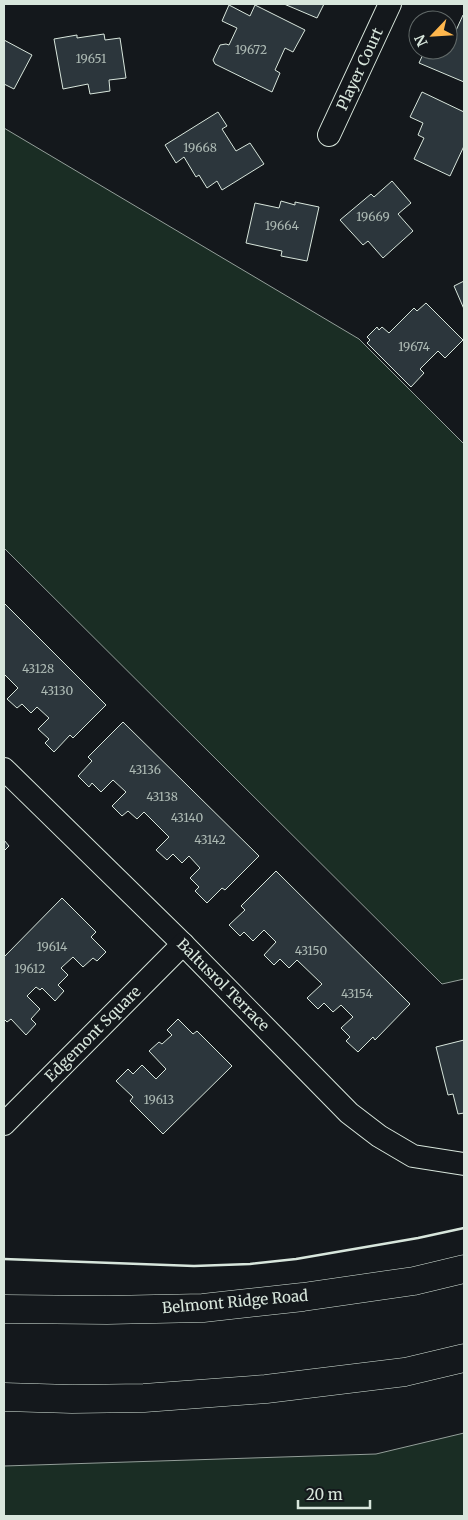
<svg xmlns="http://www.w3.org/2000/svg" width="468" height="1520" font-family="Merriweather,serif">
<style>
.green{fill:#1a2d24;stroke:#939e99}
.building{fill:#2c363c;stroke:#d8e6dc}
.lines{fill:none;stroke-linecap:round;stroke-linejoin:round}
.minor-casing{stroke:#d8e6dc;stroke-width:24}
.primary-casing{stroke:#d8e6dc;stroke-width:29}
.minor{stroke:#14181c;stroke-width:22}
.primary{stroke:#14181c;stroke-width:28}
.wall{stroke:#d8e6dc;stroke-width:2.5}
.labels{text-anchor:middle;stroke-width:4;stroke-linejoin:round;paint-order:stroke}
.number-label{font-size:12px;fill:#adbab4}
.street-label{font-size:15px;fill:#d8e6dc;stroke:#14181c}
</style>
<rect width="100%" height="100%" fill="#14181c"/>
<!-- green -->
<g class="green">
<path d="M4 128 359 339 464 444V979L442 984 4 548Z"/>
<path d="M464 1433V1516H4V1466L376 1454Z"/>
</g>
<!-- building -->
<g class="building">
<path d="M284 4H324L317 18Z"/>
<path d="M229 5 250 16 255 5 305 30 293 52 285 48 275 70 280 73 272 92 215 64 213 60 220 45 226 44 229 45 237 28 222 21Z"/>
<path d="M463 15 464 16V82L419 63 425 50H448V35L453 37Z"/>
<path d="M104 34 105 40 120 38 126 78 109 80 110 91 90 94 88 84 63 89 54 39 77 35V38Z"/>
<path d="M4 40 32 55 14 89 4 84Z"/>
<path d="M422 92 464 112V146L450 176 414 159 424 138 418 135 423 123 410 117Z"/>
<path d="M218 112 227 126 222 129 236 151 250 143 264 164 222 190 217 181 207 188 199 175 196 177 184 157 176 163 165 145Z"/>
<path d="M392 181 411 203 398 214 413 231 383 258 368 241 363 245 340 220 371 194 374 197Z"/>
<path d="M281 201 295 205V202L319 207 307 261 281 256 282 251 246 243 255 203 279 208Z"/>
<path d="M464 281V309L454 286Z"/>
<path d="M426 303 463 340 445 358 438 351 420 369 424 373 411 387 367 343 370 340 367 337 377 327 379 330 382 327 389 333 414 308 417 311Z"/>
<path d="M4 603 106 705 73 738 70 735 54 752 45 743 49 739 38 729 49 718 37 707 31 713 22 704 17 708 7 699 18 688 4 674Z"/>
<path d="M123 722 259 856 225 890 222 888 207 903 195 891 199 887 190 878 200 868 189 856 182 863 173 854 167 860 156 850 169 837 144 812 137 819 128 811 122 816 112 806 126 792 113 780 101 792 92 783 89 787 78 776 92 761 88 757Z"/>
<path d="M4 840 9 846 4 851Z"/>
<path d="M276 871 410 1004 375 1040 373 1037 358 1052 346 1041 350 1037 341 1028 353 1017 341 1005 333 1012 324 1003 318 1009 307 998 322 984 297 960 289 968 280 959 274 965 264 955 276 942 264 930 253 941 244 932 240 936 229 925 245 910 241 906Z"/>
<path d="M62 898 96 932 91 937 106 952 97 961 93 958 83 967 73 957 61 968 68 975 58 985 64 991 55 1001 42 988 40 990 36 987 27 996 40 1009 31 1019 36 1024 26 1035 11 1019 7 1022 4 1019V957Z"/>
<path d="M178 1019 193 1034 197 1031 232 1066 163 1134 130 1101 133 1097 116 1081 128 1069 133 1074 142 1065 156 1079 166 1069 149 1051 159 1042 162 1044 172 1035 167 1030Z"/>
<path d="M464 1040V1113L458 1114 453 1094 448 1095 436 1047Z"/>
</g>
<g class="lines">
<defs>
<g id="minor">
<path d="M329 135 390 4"/>
<path d="M4 769 183 944 349 1113 379 1136 413 1156 464 1164"/>
<path d="M4 1124 183 944"/>
</g>
<g id="primary">
<path d="M4 1309 107 1310 203 1308 303 1297 414 1281 464 1269"/>
<path d="M4 1397 72 1399 144 1398 266 1389 405 1372 464 1358"/>
</g>
</defs>
<!-- minor casing -->
<use href="#minor" class="minor-casing"/>
<!-- primary casing -->
<use href="#primary" class="primary-casing"/>
<!-- minor -->
<use href="#minor" class="minor"/>
<!-- primary -->
<use href="#primary" class="primary"/>
<!-- wall -->
<path class="wall" d="M4 1259 194 1266 250 1264 296 1259 418 1238 464 1228"/>
</g>
<g class="labels">
<!-- number labels -->
<g class="number-label">
<text x="251" y="54">19672</text>
<text x="91" y="63">19651</text>
<text x="200" y="152">19668</text>
<text x="373" y="221">19669</text>
<text x="282" y="230">19664</text>
<text x="414" y="351">19674</text>
<text x="38" y="673">43128</text>
<text x="57" y="695">43130</text>
<text x="145" y="774">43136</text>
<text x="162" y="801">43138</text>
<text x="187" y="822">43140</text>
<text x="210" y="844">43142</text>
<text x="52" y="951">19614</text>
<text x="311" y="955">43150</text>
<text x="30" y="973">19612</text>
<text x="357" y="998">43154</text>
<text x="159" y="1104">19613</text>
</g>
<!-- street labels -->
<g class="street-label">
<text transform="translate(360 69) rotate(-65)" y="5">Player Court</text>
<text transform="translate(223 985) rotate(45)" y="5">Baltusrol Terrace</text>
<text transform="translate(93 1034) rotate(-45)" y="5">Edgemont Square</text>
<text transform="translate(235 1302) rotate(-5)" y="5">Belmont Ridge Road</text>
</g>
</g>
<!-- border -->
<rect width="468" height="1520" fill="none" stroke="#d8e6dc" stroke-width="10"/>
<!-- north arrow -->
<g transform="translate(433 35) rotate(245)"><circle r="24" fill="#14181c" stroke="#626a69"/>
<path d="M0-4L9 19L0 12L-9 19Z" fill="#ffb74d"/>
<text y="-8" font-size="14" font-weight="bold" text-anchor="middle" fill="#d8e6dc">N</text>
</g>
<!-- scale -->
<path d="M298 1500v8h72v-8" fill="none" stroke="#d8e6dc" stroke-width="2.5"/>
<text x="306" y="1500" font-size="15" fill="#d8e6dc" stroke="#14181c" stroke-width="4" paint-order="stroke">20 m</text>
</svg>
